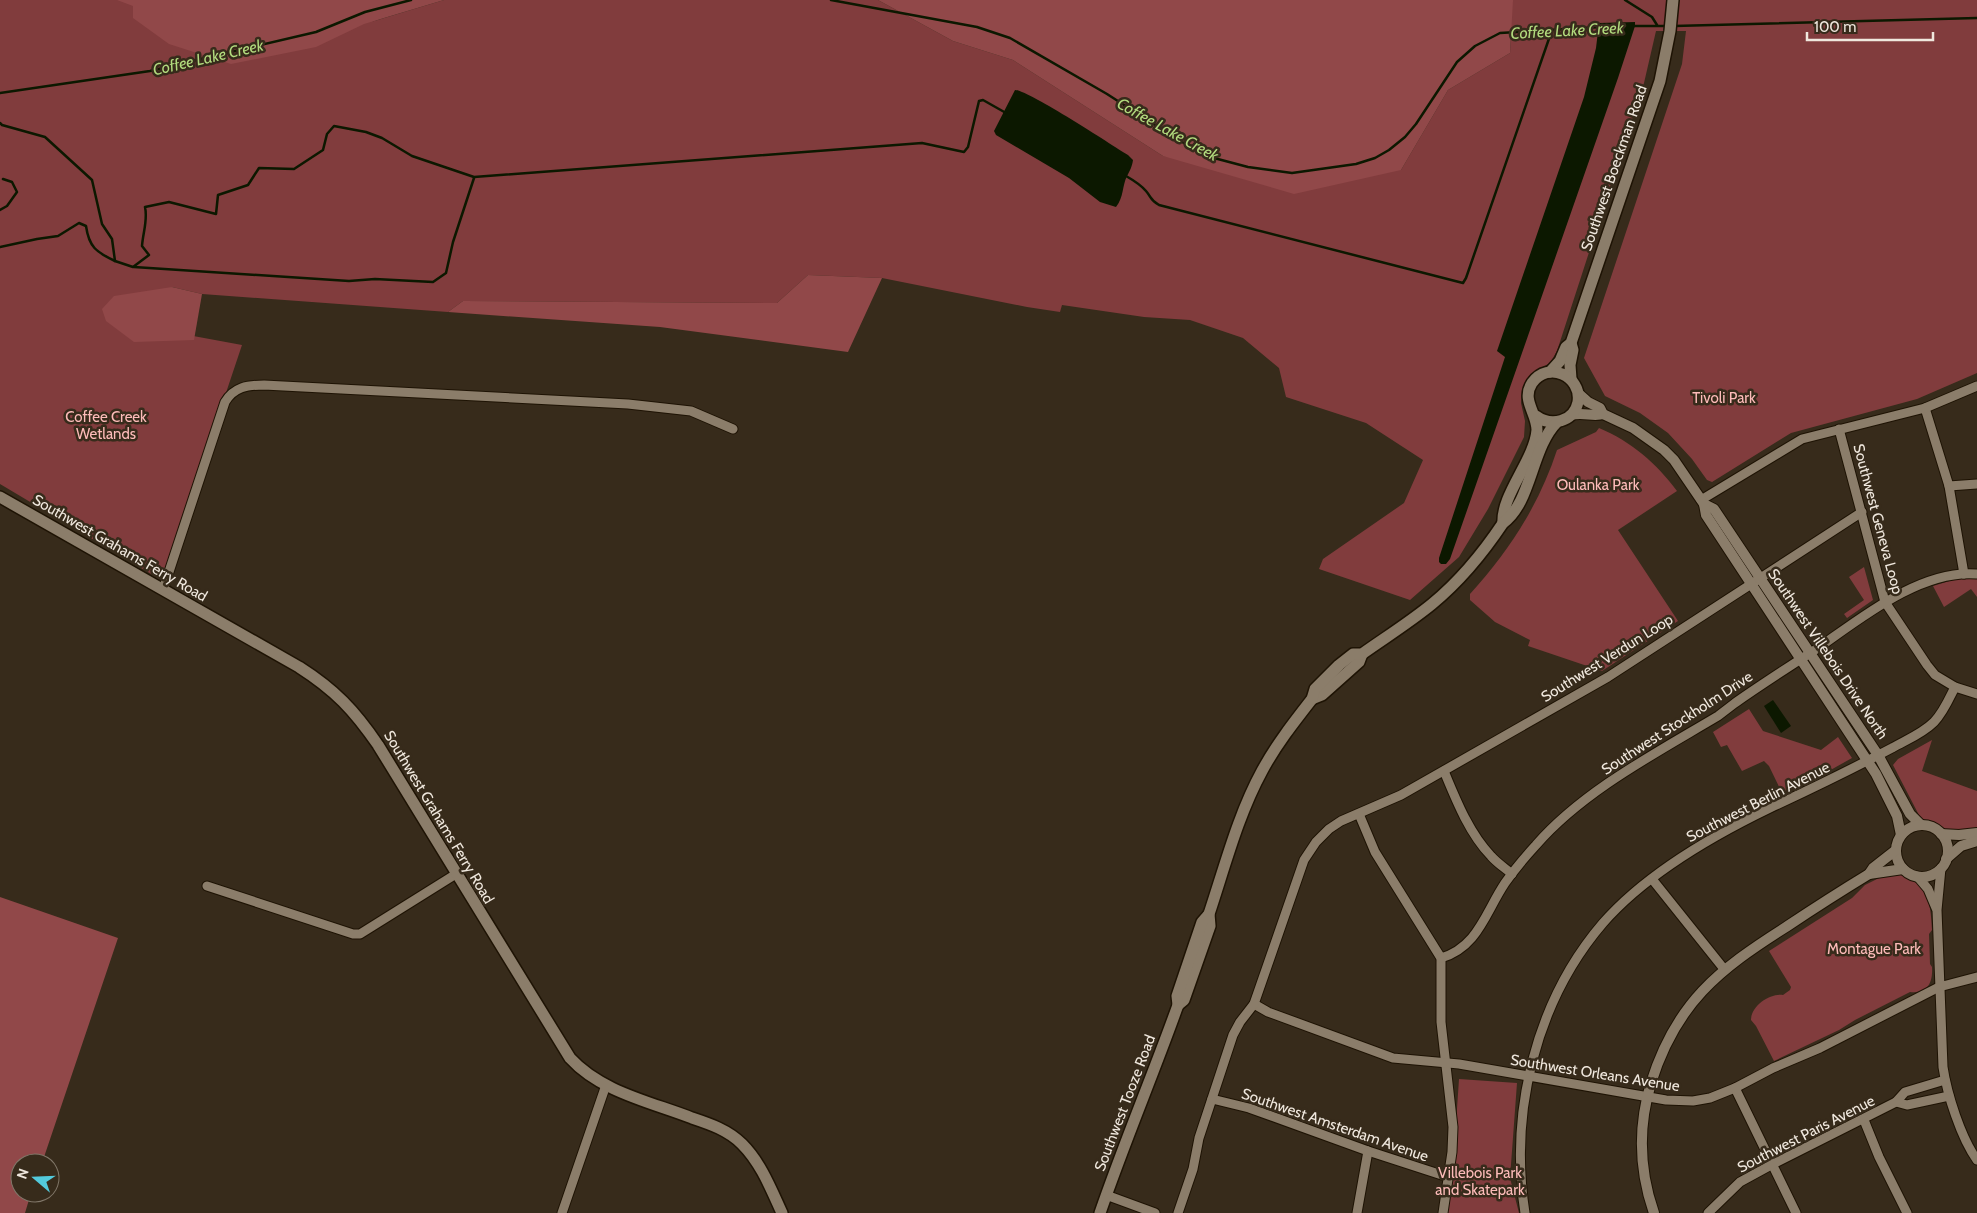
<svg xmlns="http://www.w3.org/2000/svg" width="1977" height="1213" font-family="Cabin,sans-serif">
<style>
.green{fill:#813c3d}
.forest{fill:#914849}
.water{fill:#0c1800}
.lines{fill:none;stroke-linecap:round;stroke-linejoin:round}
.stream{stroke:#0c1800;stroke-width:2.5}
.minor-casing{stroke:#1e1304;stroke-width:11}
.tertiary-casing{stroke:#1e1304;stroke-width:12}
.secondary-casing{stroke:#1e1304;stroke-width:14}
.minor{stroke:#8b7d6a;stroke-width:9}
.tertiary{stroke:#8b7d6a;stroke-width:10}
.secondary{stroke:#8b7d6a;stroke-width:11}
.labels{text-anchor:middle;stroke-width:5;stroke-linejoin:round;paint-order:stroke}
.street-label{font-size:15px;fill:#f0e8de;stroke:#372b1b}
.park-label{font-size:15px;fill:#fdbbb9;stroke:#372b1b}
.water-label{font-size:16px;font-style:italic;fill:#b2db7e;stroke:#372b1b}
</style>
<rect width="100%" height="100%" fill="#372b1b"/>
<!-- green -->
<g class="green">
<path d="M0 0H432L371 22 444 0H878L953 41 1013 60 1163 156 1401 170 1448 90 1510 53 1511 36 1316 0H1977V373L1917 399 1791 433 1712 482 1707 480 1692 459 1668 433 1640 413 1605 396 1584 358 1682 64 1686 31H1656L1644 83 1557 351 1550 363 1537 370 1527 379 1522 391 1521 403 1525 421 1524 437 1488 509 1459 557 1410 600 1319 569 1323 559 1404 503 1423 460 1366 423 1286 397 1279 368 1243 338 1190 320 1144 317 1062 305 1060 312 1027 307 882 278 808 275 777 303 463 301 448 312 202 294 172 287 123 323 242 345 163 581 0 484Z"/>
<path d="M1599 428C1632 442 1656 463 1677 491L1618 530 1678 621 1602 671 1528 646 1530 640 1495 622 1470 600V594C1509 551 1539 505 1557 450L1596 432Z"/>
<path d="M1864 567 1873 600 1847 618 1844 614 1864 600 1849 577Z"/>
<path d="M1977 578V597L1971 589 1944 607 1933 586 1956 579Z"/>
<path d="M1749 709 1763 731 1821 750 1838 737 1852 758 1827 772 1782 793 1769 766 1764 761 1742 771 1727 745 1721 747 1713 732Z"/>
<path d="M1932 740 1922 771 1977 791V831L1950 833 1921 819 1893 765 1898 759Z"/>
<path d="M1887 874C1925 872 1931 898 1932 930L1929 934 1930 964 1932 967C1933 982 1928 994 1910 992L1855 1020 1839 1030 1774 1061 1756 1026 1751 1020C1751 1006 1770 993 1783 995L1790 990 1791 987 1769 951 1852 898 1865 885Z"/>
<path d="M1459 1079 1517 1083 1510 1178 1519 1213H1446L1454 1153Z"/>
</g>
<!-- forest -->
<g class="forest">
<path d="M117 0H444L364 24 316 47 231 64 169 44 133 18V6Z"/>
<path d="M878 0H1513L1510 53 1448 90 1401 170 1294 194 1163 156 1013 60 953 41Z"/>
<path d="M808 275 882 278 848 352 660 327 448 312 463 301 777 303Z"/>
<path d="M172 287 202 294 194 340 134 342 106 321 102 309 114 296Z"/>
<path d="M0 897 118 938 42 1163H20V1193H31L25 1213H0Z"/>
</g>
<!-- water -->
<g class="water">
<path d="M1635 22V26L1618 78 1450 559 1446 564H1441L1439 562V558L1505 357 1497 351 1584 97 1596 48 1599 23Z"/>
<path d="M1015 90C1028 90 1110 144 1128 155L1133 160C1132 167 1130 170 1127 176 1122 186 1124 197 1116 207L1100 202 1069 178 996 135 994 131Z"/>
<path d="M1773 700 1791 726 1781 733 1764 706Z"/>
</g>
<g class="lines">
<!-- stream -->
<g class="stream">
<path d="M831 0 977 27 1010 38 1107 94 1180 141 1214 158 1248 167 1292 173 1356 164 1375 158 1389 150 1405 137 1416 124 1457 62 1475 46 1500 33 1601 27"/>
<path d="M1625 0 1652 17 1657 25"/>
<path d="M1634 26H1666"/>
<path d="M1674 26 1977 18"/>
<path d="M0 93 150 71 316 32 365 12 411 0"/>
<path d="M0 123 2 125 45 137 92 180 102 224 112 239 115 261 133 267 149 255 142 246C143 232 148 220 145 207L169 202 216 214 218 195 248 185 259 168 294 169 323 150 327 134 334 126 366 132 382 138 412 156 474 177 922 143 964 152 968 147 979 101 983 100 1006 113"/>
<path d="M1126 176C1133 180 1140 184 1146 191 1152 198 1150 200 1159 205L1463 283 1466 278 1552 30"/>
<path d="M0 210 7 206 17 192 12 182 3 179"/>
<path d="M0 247 37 239 58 236 79 223 86 226C89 247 96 252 115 261"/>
<path d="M134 267 349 281 375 279 433 282 446 273 453 242 474 178"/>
</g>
<defs>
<g id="minor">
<path d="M1925 408 1949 486 1964 574"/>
<path d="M1839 429 1885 602 1927 665 1935 675 1955 687 1977 694"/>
<path d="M1949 486 1977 484"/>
<path d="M1701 500 1802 439 1925 408 1977 386"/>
<path d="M163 590 225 402C234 387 247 385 264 385L628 404 691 411 733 429"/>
<path d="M1444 771C1456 800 1469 833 1491 856 1497 863 1505 868 1512 874"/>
<path d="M1359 814 1375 852 1441 958V1022L1453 1127 1452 1152 1443 1213"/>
<path d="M1941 868 1937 910 1943 1067C1947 1094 1961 1138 1977 1160"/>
<path d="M1917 876 1928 889 1936 908"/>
<path d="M1652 879 1724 969"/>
<path d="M207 886 353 934H360L456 874"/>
<path d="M1441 958C1478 947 1485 913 1505 883 1514 870 1525 857 1536 845 1583 791 1656 753 1718 716L1735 703C1762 684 1790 666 1818 648 1861 618 1921 569 1977 574"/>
<path d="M1254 1004 1268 1012 1393 1058 1459 1064 1666 1100 1693 1101 1710 1098 1735 1088 1773 1068 1820 1048 1939 987 1977 977"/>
<path d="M1735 1088 1796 1213"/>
<path d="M1212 1099 1249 1108 1368 1151 1448 1177"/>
<path d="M1896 1102 1907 1105 1949 1096"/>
<path d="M1864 1120 1879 1157 1907 1213"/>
<path d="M1106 1195 1155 1213"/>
<path d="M562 1213 606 1085"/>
<path d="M1178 1213 1193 1169 1199 1138 1233 1035 1240 1022 1254 1004 1304 860 1316 842 1329 829 1341 821 1401 795 1608 677 1862 512"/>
<path d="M1357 1213 1368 1151"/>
<path d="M1525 1213C1509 1112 1536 1001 1603 923 1646 874 1712 836 1770 808 1811 789 1852 769 1892 748 1906 740 1922 734 1934 722 1943 713 1949 699 1955 687"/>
<path d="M1708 1213 1740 1182 1773 1164 1896 1102 1905 1092 1945 1080"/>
</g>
<g id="tertiary">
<path d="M1578 393 1588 402 1600 408 1603 414 1633 428 1664 450 1674 460 1704 504 1714 509 1878 755 1910 814 1921 825"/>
<path d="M1571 415C1583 412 1594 417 1603 414"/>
<path d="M1704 504 1706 515 1876 774 1897 816 1901 835"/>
<circle cx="1922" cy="851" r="26"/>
<path d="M1941 834 1959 835 1977 833"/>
<path d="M1946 859 1961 846 1977 841"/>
<path d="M1869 874 1903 869"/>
<path d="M1654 1213C1639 1170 1638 1126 1651 1083 1676 1003 1718 970 1786 927 1813 909 1841 891 1869 874L1873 868 1896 850"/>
</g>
<g id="secondary">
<path d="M1550 372 1560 361 1566 347 1571 343 1660 81 1670 31 1673 0"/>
<path d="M1571 379 1570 365 1573 350 1571 343"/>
<path d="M0 497 299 667C335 690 354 710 378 745L570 1058C601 1092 651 1102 692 1118 710 1124 728 1130 742 1144 761 1163 771 1189 782 1213"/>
<path d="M1503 523C1501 495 1535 459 1537 430 1537 413 1521 400 1532 383 1548 360 1582 376 1578 402 1574 422 1551 427 1536 416"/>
<path d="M1312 699 1322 695 1359 662 1362 654"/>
<path d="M1178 1005 1184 1000 1210 926 1209 914C1225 866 1238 815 1262 771 1276 745 1294 722 1312 699L1315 689 1339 665 1353 654H1362C1386 637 1410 622 1432 604 1460 581 1483 553 1503 523 1532 502 1531 448 1557 422"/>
<path d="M1100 1213C1124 1143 1153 1075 1178 1005L1177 996 1202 922 1209 914"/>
</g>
</defs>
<!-- minor casing -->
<use href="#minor" class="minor-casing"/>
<!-- tertiary casing -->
<use href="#tertiary" class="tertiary-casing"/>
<!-- secondary casing -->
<use href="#secondary" class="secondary-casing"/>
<!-- minor -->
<use href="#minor" class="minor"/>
<!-- tertiary -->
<use href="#tertiary" class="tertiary"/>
<!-- secondary -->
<use href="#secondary" class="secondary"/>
</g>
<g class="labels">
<!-- street labels -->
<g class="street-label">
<text transform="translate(1614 168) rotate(-71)" y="5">Southwest Boeckman Road</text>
<text transform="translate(1878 519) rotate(75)" y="5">Southwest Geneva Loop</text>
<text transform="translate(120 548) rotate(30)" y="5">Southwest Grahams Ferry Road</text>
<text transform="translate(1828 654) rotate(56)" y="5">Southwest Villebois Drive North</text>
<text transform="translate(1607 658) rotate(-32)" y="5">Southwest Verdun Loop</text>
<text transform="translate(1677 723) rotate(-33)" y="5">Southwest Stockholm Drive</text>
<text transform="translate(1758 802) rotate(-27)" y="5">Southwest Berlin Avenue</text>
<text transform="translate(439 817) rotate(59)" y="5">Southwest Grahams Ferry Road</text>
<text transform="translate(1595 1073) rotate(9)" y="5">Southwest Orleans Avenue</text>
<text transform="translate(1125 1103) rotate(-69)" y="5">Southwest Tooze Road</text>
<text transform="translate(1335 1125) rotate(19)" y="5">Southwest Amsterdam Avenue</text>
<text transform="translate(1806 1134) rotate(-27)" y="5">Southwest Paris Avenue</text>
</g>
<!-- park labels -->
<g class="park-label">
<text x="1724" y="403">Tivoli Park</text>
<text x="106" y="422">Coffee Creek<tspan x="106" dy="17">Wetlands</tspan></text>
<text x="1598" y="490">Oulanka Park</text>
<text x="1874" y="954">Montague Park</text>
<text x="1480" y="1178">Villebois Park<tspan x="1480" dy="17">and Skatepark</tspan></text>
</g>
<!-- water labels -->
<g class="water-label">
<text transform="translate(1567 30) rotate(-3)" y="6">Coffee Lake Creek</text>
<text transform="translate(208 57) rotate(-13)" y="6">Coffee Lake Creek</text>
<text transform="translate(1168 129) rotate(29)" y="6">Coffee Lake Creek</text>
</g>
</g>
<!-- north arrow -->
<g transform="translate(35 1178) rotate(289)"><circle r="24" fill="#372b1b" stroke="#817769"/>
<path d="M0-4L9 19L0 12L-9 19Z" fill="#53cadc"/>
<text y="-8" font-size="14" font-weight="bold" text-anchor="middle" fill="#f0e8de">N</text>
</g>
<!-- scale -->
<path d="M1807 32v8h126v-8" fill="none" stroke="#f0e8de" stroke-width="2.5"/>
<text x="1814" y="32" font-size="15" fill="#f0e8de" stroke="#372b1b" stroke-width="4" paint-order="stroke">100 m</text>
</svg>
